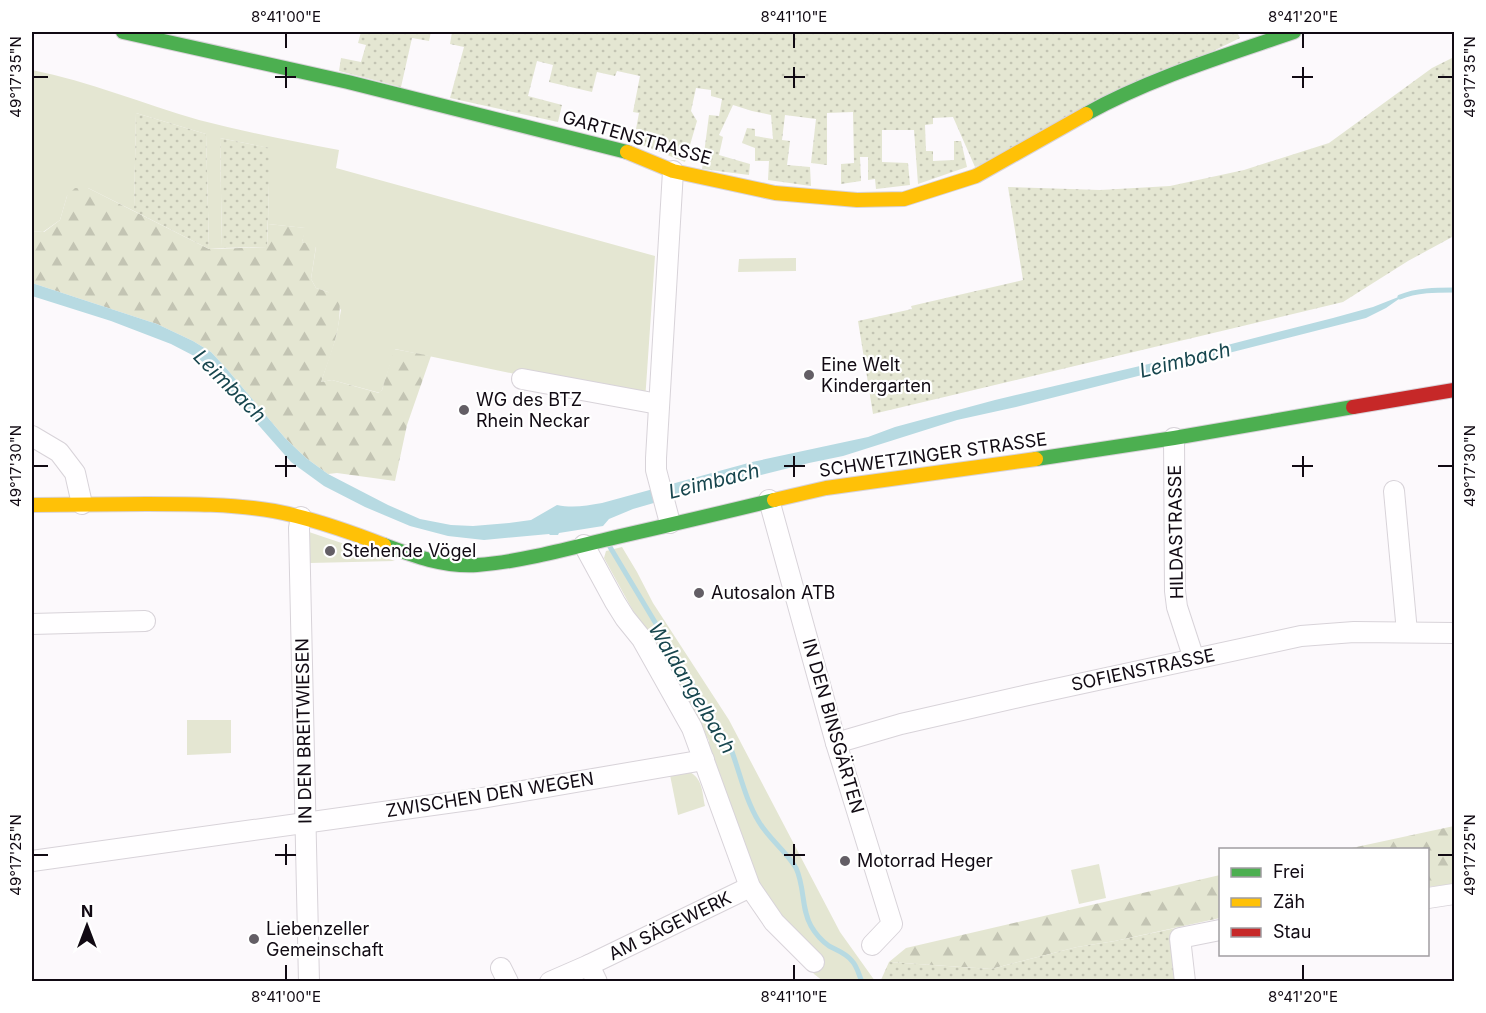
<svg xmlns="http://www.w3.org/2000/svg" width="1486" height="1013" font-family="Inter,sans-serif">
<style>
.green{fill:#e4e6d2}
.forest{fill:url(#forest-firs)}
.garden{fill:url(#garden-dots)}
.water{fill:#b7dae2}
.lines{fill:none;stroke-linecap:round;stroke-linejoin:round}
.stream{stroke:#b7dae2;stroke-width:5}
.street-casing{stroke:#d8d3d9;stroke-width:22}
.fast-casing{stroke:#d8d3d9;stroke-width:16}
.slow-casing{stroke:#d8d3d9;stroke-width:16}
.jam-casing{stroke:#d8d3d9;stroke-width:16}
.street{stroke:#fffeff;stroke-width:20}
.fast{stroke:#4caf50;stroke-width:14}
.slow{stroke:#ffc107;stroke-width:14}
.jam{stroke:#c62828;stroke-width:14}
.ticks{fill:none;stroke:#110a13;stroke-width:2}
.poi-dot{fill:#635e65;stroke:#fff;stroke-width:2}
.labels{text-anchor:middle;stroke-width:4.5;stroke-linejoin:round;paint-order:stroke}
.street-label{font-size:18px;fill:#110a13;stroke:#fff}
.poi-label{font-size:18px;fill:#110a13;stroke:#fff;text-anchor:start}
.water-label{font-size:20px;font-style:italic;fill:#17464e;stroke:#fff}
.neatline{fill:none;stroke:#110a13;stroke-width:2}
.ticks-label{font-size:15px;text-anchor:middle;fill:#110a13}
</style>
<defs>
<pattern id="forest-firs" width="22" height="20" patternUnits="userSpaceOnUse" patternTransform="scale(1.5)"><rect width="22" height="20" fill="#e4e6d2"/><path d="M5 1l3.5 6h-7zM16 11l3.5 6h-7z" fill="#c3c4b3"/></pattern>
<pattern id="garden-dots" width="8" height="8" patternUnits="userSpaceOnUse" patternTransform="scale(1.5)"><rect width="8" height="8" fill="#e4e6d2"/><path d="M2 2h.1M6 6h.1" fill="none" stroke="#c3c4b3" stroke-width="1.8" stroke-linecap="round"/></pattern>
</defs>
<rect width="100%" height="100%" fill="#fcf9fc"/>
<!-- green -->
<g class="green">
<path d="M32 70C89 81 143 104 199 120 245 132 292 141 339 150L336 168 655 256 645 401 395 349 382 390 380 393 332 380 321 382 336 337 341 310 328 292 316 288 311 279 316 247 302 242 305 228 268 224 269 148 220 138 222 248 209 249 206 134 136 113 134 211 88 188 67 196 60 220 43 232 32 231Z"/>
<path d="M796 258V271L738 272 739 259Z"/>
<path d="M309 532 395 561 310 563Z"/>
<path d="M622 547 637 572 653 603 729 720 840 932 875 981H823L814 974 774 922 704 760 709 741 664 659 632 609 604 558 606 551Z"/>
<path d="M187 720H231V753L187 755Z"/>
<path d="M688 771C703 778 702 792 705 806L678 815 670 775Z"/>
<path d="M1099 864 1106 898 1079 904 1071 870Z"/>
</g>
<!-- forest -->
<g class="forest">
<path d="M75 188H88L209 249 267 247 268 224 306 228 302 242 316 246 311 279 316 288 328 292 339 299C343 326 330 356 321 382L332 380 379 393 382 390 394 349 431 356 407 425 395 481 337 473 328 474 306 458 285 438 226 368 211 352 193 341 157 324 32 283V231L44 232 60 220 67 196Z"/>
<path d="M1454 826V884L1428 887V850L1347 849Z"/>
<path d="M1220 875V918L1115 941 1077 947 991 969 889 962 906 948Z"/>
</g>
<!-- garden -->
<g class="garden">
<path d="M361 32H431L429 41 412 38 401 87 339 71 341 58 361 62 366 45 358 43Z"/>
<path d="M452 32H1237L1240 38 975 167 953 117 933 118V124L925 125 926 151H933V161L954 160V141H961L967 167 918 184 914 130H882V162L908 163 910 185 876 189 875 179 868 180V157H860L861 181 841 184V164L854 163 853 112 827 113V165L811 163 816 119 785 115 782 140 790 141 787 165 810 167 811 186 768 180 769 161H755V148L742 143 747 128 755 129V136L773 139 771 115 752 111 733 105 719 135 723 137 719 155 750 164 749 175 702 169 709 115 719 116 722 99 711 96V90L696 88 691 111 697 121 685 162 637 143 641 131 636 129 639 113 633 112 640 76 617 71 615 76 597 72 592 92 549 82 553 65 537 61 528 96 562 105 558 122 450 98 464 47 450 44Z"/>
<path d="M1454 57V236L1408 261 1343 302 873 414 858 321 912 309 911 306 1023 280 1008 187 1100 190 1170 186 1244 170 1329 143 1432 68Z"/>
<path d="M136 113 206 134 209 249 134 211Z"/>
<path d="M220 138 270 148 267 247 222 248Z"/>
<path d="M1176 928 1182 981 880 982 889 962 991 969 1077 947 1115 941Z"/>
</g>
<!-- water -->
<path class="water" d="M32 283 157 324 193 341 211 352 226 368 285 438 306 458 328 474 388 505 420 519 451 525 473 526 509 523 531 520 557 505C572 508 586 506 602 503L752 462 868 437 895 427 995 400 1204 351 1333 318 1373 307 1406 294 1386 308 1366 318 1016 407 957 420 843 456 809 463 678 496 633 509 609 519 603 526 559 533 558 535H550L549 534 484 540 448 536 410 526 365 507 324 486 291 462 247 412 215 373 198 358 171 344 111 321 32 296Z"/>
<g class="lines">
<!-- stream -->
<g class="stream">
<path d="M1400 297C1416 290 1437 290 1454 290"/>
<path d="M610 547 731 749C740 773 745 799 759 822 769 839 786 851 796 868 805 887 801 909 811 926 815 933 822 941 829 946 838 951 846 953 852 961 857 966 859 975 862 982"/>
</g>
<defs>
<g id="street">
<path d="M522 379 658 404"/>
<path d="M32 436 59 452 75 473 82 504"/>
<path d="M1174 438 1175 591 1177 607 1194 659"/>
<path d="M1394 491 1407 632"/>
<path d="M769 500 836 743 892 924 872 945"/>
<path d="M301 517 299 528 309 982"/>
<path d="M670 523 656 470V458L673 171"/>
<path d="M584 545 615 602 625 618 642 639 692 728 750 887 774 922 814 962"/>
<path d="M32 624 145 621"/>
<path d="M836 743 901 724 1028 695 1301 636 1354 632 1454 633"/>
<path d="M32 861 476 799 704 760"/>
<path d="M1428 898 1454 894"/>
<path d="M589 965 597 982"/>
<path d="M501 968 508 982"/>
<path d="M550 982 589 965 750 887"/>
<path d="M1185 982 1180 938 1220 930"/>
</g>
<g id="fast">
<path d="M123 32 348 82 627 152"/>
<path d="M1086 114C1151 78 1224 56 1294 32"/>
<path d="M1036 459 1174 438 1353 407"/>
<path d="M384 545C414 556 444 567 477 565 518 562 564 550 604 540 660 527 717 514 774 500"/>
</g>
<g id="slow">
<path d="M627 152 673 171 775 193 857 200 904 199 976 176 1086 114"/>
<path d="M774 500 826 488 1036 459"/>
<path d="M32 505C70 505 108 504 147 504 189 504 233 504 274 511 312 518 348 531 384 545"/>
</g>
<path id="jam" d="M1353 407 1454 390"/>
</defs>
<!-- street casing -->
<use href="#street" class="street-casing"/>
<!-- fast casing -->
<use href="#fast" class="fast-casing"/>
<!-- slow casing -->
<use href="#slow" class="slow-casing"/>
<!-- jam casing -->
<use href="#jam" class="jam-casing"/>
<!-- street -->
<use href="#street" class="street"/>
<!-- fast -->
<use href="#fast" class="fast"/>
<!-- slow -->
<use href="#slow" class="slow"/>
<!-- jam -->
<use href="#jam" class="jam"/>
</g>
<!-- ticks -->
<path class="ticks" d="M286 33V48M794 33V48M1303 33V48M286 67V88M794 67V88M1303 67V88M33 77H48M275 77H296M784 77H805M1292 77H1313M1438 77H1453M286 456V477M794 456V477M1303 456V477M33 466H48M275 466H296M784 466H805M1292 466H1313M1438 466H1453M286 844V865M794 844V865M33 855H48M275 855H296M784 855H805M1438 855H1453M286 965V980M794 965V980M1303 965V980"/>
<!-- markers -->
<g class="poi-dot">
<circle cx="809" cy="375" r="6"/>
<circle cx="464" cy="410" r="6"/>
<circle cx="330" cy="551" r="6"/>
<circle cx="699" cy="593" r="6"/>
<circle cx="845" cy="861" r="6"/>
<circle cx="254" cy="939" r="6"/>
</g>
<g class="labels">
<!-- street labels -->
<g class="street-label">
<text transform="translate(637 138) rotate(16)" y="6">GARTENSTRASSE</text>
<text transform="translate(933 455) rotate(-8)" y="6">SCHWETZINGER STRASSE</text>
<text transform="translate(1176 532) rotate(-91)" y="6">HILDASTRASSE</text>
<text transform="translate(1143 670) rotate(-12)" y="6">SOFIENSTRASSE</text>
<text transform="translate(833 726) rotate(74)" y="6">IN DEN BINSGÄRTEN</text>
<text transform="translate(304 731) rotate(-91)" y="6">IN DEN BREITWIESEN</text>
<text transform="translate(490 795) rotate(-9)" y="6">ZWISCHEN DEN WEGEN</text>
<text transform="translate(670 926) rotate(-26)" y="6">AM SÄGEWERK</text>
</g>
<!-- poi labels -->
<g class="poi-label">
<text x="821" y="371">Eine Welt<tspan x="821" dy="21">Kindergarten</tspan></text>
<text x="476" y="406">WG des BTZ<tspan x="476" dy="21">Rhein Neckar</tspan></text>
<text x="342" y="557">Stehende Vögel</text>
<text x="711" y="599">Autosalon ATB</text>
<text x="857" y="867">Motorrad Heger</text>
<text x="266" y="935">Liebenzeller<tspan x="266" dy="21">Gemeinschaft</tspan></text>
</g>
<!-- water labels -->
<g class="water-label">
<text transform="translate(1185 360) rotate(-14)" y="7">Leimbach</text>
<text transform="translate(230 386) rotate(45)" y="7">Leimbach</text>
<text transform="translate(714 481) rotate(-14)" y="7">Leimbach</text>
<text transform="translate(692 688) rotate(59)" y="7">Waldangelbach</text>
</g>
</g>
<!-- border -->
<rect width="1486" height="1013" fill="none" stroke="#ffffff" stroke-width="66"/>
<!-- legend -->
<rect x="1219" y="848" width="210" height="108" fill="#ffffff" stroke="#a09da1" stroke-width="1.5"/>
<rect x="1231" y="868" width="30" height="9" fill="#4caf50" stroke="#a09da1" stroke-width="1.5"/>
<text x="1273" y="878" font-size="18" fill="#110a13">Frei</text>
<rect x="1231" y="898" width="30" height="9" fill="#ffc107" stroke="#a09da1" stroke-width="1.5"/>
<text x="1273" y="908" font-size="18" fill="#110a13">Zäh</text>
<rect x="1231" y="928" width="30" height="9" fill="#c62828" stroke="#a09da1" stroke-width="1.5"/>
<text x="1273" y="938" font-size="18" fill="#110a13">Stau</text>
<!-- north arrow -->
<g transform="translate(87 926)" stroke="#ffffff" stroke-width="4.5" paint-order="stroke">
<path d="M0-4.5L10 22L0 15L-10 22Z" fill="#110a13"/>
<text y="-9" font-size="16" font-weight="bold" text-anchor="middle" fill="#110a13">N</text>
</g>
<rect x="33" y="33" width="1420" height="947" class="neatline"/>
<g class="ticks-label">
<text x="286" y="22">8°41'00"E</text>
<text x="794" y="22">8°41'10"E</text>
<text x="1303" y="22">8°41'20"E</text>
<text transform="translate(16 77) rotate(-90)" y="5">49°17'35"N</text>
<text transform="translate(1470 77) rotate(-90)" y="5">49°17'35"N</text>
<text transform="translate(16 466) rotate(-90)" y="5">49°17'30"N</text>
<text transform="translate(1470 466) rotate(-90)" y="5">49°17'30"N</text>
<text transform="translate(16 855) rotate(-90)" y="5">49°17'25"N</text>
<text transform="translate(1470 855) rotate(-90)" y="5">49°17'25"N</text>
<text x="286" y="1002">8°41'00"E</text>
<text x="794" y="1002">8°41'10"E</text>
<text x="1303" y="1002">8°41'20"E</text>
</g>
</svg>
